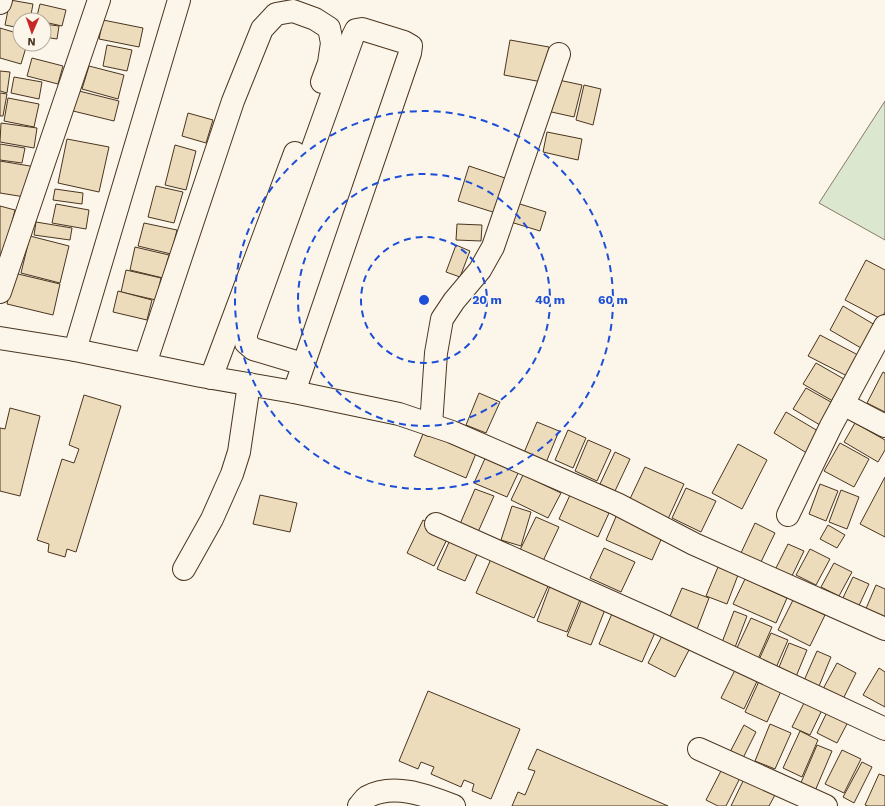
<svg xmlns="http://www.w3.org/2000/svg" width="885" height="806" font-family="'Work Sans',sans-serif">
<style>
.green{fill:#dce7d0;stroke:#887966}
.building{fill:#ecdcbc;stroke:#4a3520}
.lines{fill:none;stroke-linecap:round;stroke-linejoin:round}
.minor-casing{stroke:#4a3520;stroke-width:24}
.minor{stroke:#fbf6e9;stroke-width:22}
.ring{fill:none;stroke:#1d4ed8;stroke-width:2;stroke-dasharray:7 5}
.centre{fill:#1d4ed8;stroke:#fbf6e9;stroke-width:2}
.ring-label{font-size:12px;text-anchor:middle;font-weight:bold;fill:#1d4ed8;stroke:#fbf6e9;stroke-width:3;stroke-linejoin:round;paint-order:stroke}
</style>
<rect width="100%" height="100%" fill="#fbf6e9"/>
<!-- green -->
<path class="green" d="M885 101V240L819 203Z"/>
<!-- building -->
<g class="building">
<path d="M10 0 33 4 30 20H20V28L5 25Z"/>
<path d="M40 4 66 10 62 26 44 22V20H36Z"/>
<path d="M103 20 143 28 139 47 99 39Z"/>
<path d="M44 24 59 26 57 39 44 37Z"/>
<path d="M0 28 20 34V44H27L21 64 0 58Z"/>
<path d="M510 40 549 47 542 82 504 75Z"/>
<path d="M107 45 132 50 127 71 103 66Z"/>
<path d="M32 58 63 66 58 84 27 76Z"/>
<path d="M89 66 124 75 118 99 82 89Z"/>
<path d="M0 71 10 72 7 93 0 91Z"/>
<path d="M14 77 42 82 39 99 11 93Z"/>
<path d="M554 79 582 85 574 117 547 111Z"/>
<path d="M584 85 601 89 593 125 576 120Z"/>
<path d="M75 90 119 101 114 121 69 110Z"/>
<path d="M0 93 7 94 3 116H0Z"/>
<path d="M8 98 39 104 34 127 4 121Z"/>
<path d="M188 113 213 120 206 143 182 136Z"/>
<path d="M1 123 37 128 34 148 0 142Z"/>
<path d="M547 132 582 139 578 160 543 152Z"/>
<path d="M67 139 109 147 99 192 58 183Z"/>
<path d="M0 144 25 148 22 163 0 160Z"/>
<path d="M175 145 196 151 186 190 165 185Z"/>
<path d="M0 161 36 167 31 198 0 193Z"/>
<path d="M469 166 511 180 499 214 458 201Z"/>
<path d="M156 186 183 192 174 223 148 217Z"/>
<path d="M55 189 83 193 82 204 53 200Z"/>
<path d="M510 201 546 212 540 231 504 220Z"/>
<path d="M56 204 89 210 86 229 52 223Z"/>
<path d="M0 206 15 210 0 269Z"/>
<path d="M36 222 72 228 70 240 34 235Z"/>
<path d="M144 223 177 230 171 254 138 246Z"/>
<path d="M457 224 482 225 481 241 456 240Z"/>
<path d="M30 236 69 246 60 283 21 273Z"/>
<path d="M456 245 470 251 460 277 446 272Z"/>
<path d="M135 247 169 255 163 278 130 270Z"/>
<path d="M866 260 885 270V312L881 319 845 300Z"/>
<path d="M126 270 161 278 156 300 121 292Z"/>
<path d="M14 273 60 284 53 315 7 304Z"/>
<path d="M118 291 152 300 147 320 113 312Z"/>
<path d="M843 306 875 325 861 348 830 330Z"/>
<path d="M820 335 858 355 847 376 808 356Z"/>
<path d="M816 363 851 383 838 404 803 384Z"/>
<path d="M883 372 885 373V412L867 403Z"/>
<path d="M806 388 838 406 825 428 793 409Z"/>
<path d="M479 393 500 402 486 433 466 425Z"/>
<path d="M84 395 121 406 76 552 67 549 65 557 48 552 49 544 37 540 62 459 74 463 79 449 69 445Z"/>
<path d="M10 408 40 416 20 496 0 491V428L5 429Z"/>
<path d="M786 412 823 434 810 455 774 433Z"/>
<path d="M537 422 559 431 545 465 523 455Z"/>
<path d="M855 423 885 440V450L878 462 844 442Z"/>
<path d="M427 424 479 446 466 478 414 456Z"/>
<path d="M568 430 586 438 573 468 555 460Z"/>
<path d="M588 440 611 450 597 481 575 471Z"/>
<path d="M840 443 869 459 854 487 824 471Z"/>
<path d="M738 444 767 460 742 509 712 493Z"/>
<path d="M615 452 630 459 615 491 600 484Z"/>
<path d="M487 454 520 469 507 497 474 483Z"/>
<path d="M645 467 684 484 668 519 629 501Z"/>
<path d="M523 475 561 493 548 518 511 500Z"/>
<path d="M885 477V537L860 524Z"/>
<path d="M820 484 838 491 826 521 809 514Z"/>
<path d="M686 488 716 501 701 532 672 518Z"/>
<path d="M475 489 494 496 478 532 460 524Z"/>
<path d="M841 490 859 497 847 529 829 522Z"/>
<path d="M260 495 297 503 290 532 253 524Z"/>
<path d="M570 495 609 513 598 537 559 519Z"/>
<path d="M512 506 531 512 521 546 501 540Z"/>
<path d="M618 512 664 533 652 560 606 540Z"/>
<path d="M536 517 559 527 543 561 520 550Z"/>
<path d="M423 520 450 533 434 566 407 553Z"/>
<path d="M755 523 775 533 760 564 740 555Z"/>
<path d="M828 525 845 535 837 548 820 539Z"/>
<path d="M450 540 478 552 465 581 437 569Z"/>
<path d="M788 544 804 551 790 580 774 572Z"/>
<path d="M604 548 635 562 621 592 590 578Z"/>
<path d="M810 549 830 559 816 585 796 575Z"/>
<path d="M491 559 549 584 534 618 476 593Z"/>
<path d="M834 563 852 572 839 596 821 587Z"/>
<path d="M718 567 738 575 727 604 706 596Z"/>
<path d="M853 577 869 584 856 612 840 604Z"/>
<path d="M745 579 787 598 776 623 733 604Z"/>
<path d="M876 585 885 589V619L865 611Z"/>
<path d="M550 586 581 597 567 632 537 621Z"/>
<path d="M682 588 709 598 696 632 668 621Z"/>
<path d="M583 597 606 607 591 645 567 636Z"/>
<path d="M793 600 825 615 810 646 778 630Z"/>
<path d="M614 609 657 628 642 662 599 644Z"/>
<path d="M734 611 747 616 734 650 721 645Z"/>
<path d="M751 618 772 627 758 659 736 650Z"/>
<path d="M771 633 788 640 775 670 758 662Z"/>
<path d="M662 636 689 650 675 677 648 663Z"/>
<path d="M789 643 807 650 795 679 777 672Z"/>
<path d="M817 651 831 657 817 691 802 685Z"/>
<path d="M837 663 856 673 843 699 823 689Z"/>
<path d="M737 666 759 677 744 709 721 698Z"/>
<path d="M879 668 885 672V707L863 695Z"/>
<path d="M760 679 782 689 767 722 745 712Z"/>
<path d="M428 691 520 729 491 799 472 791 474 784 464 780 461 787 431 774 434 767 421 762 418 769 399 761Z"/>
<path d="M806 699 823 708 810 735 792 727Z"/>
<path d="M828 710 849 720 837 743 817 733Z"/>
<path d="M770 724 791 733 775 769 755 761Z"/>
<path d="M744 725 756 732 742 760 729 754Z"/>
<path d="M800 731 818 740 802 777 783 768Z"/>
<path d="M817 745 832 751 815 791 800 785Z"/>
<path d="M537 749 668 806H512L518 792 525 795 535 771 528 769Z"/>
<path d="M842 750 861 759 844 793 825 784Z"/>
<path d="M862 762 872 767 854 803 843 797Z"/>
<path d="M724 765 742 774 726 806H718L706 800Z"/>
<path d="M879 774 885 776V806H868L865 805Z"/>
<path d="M744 779 775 795 769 806H731Z"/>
</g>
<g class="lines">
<defs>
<g id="minor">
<path d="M0 3 1 0"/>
<path d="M0 292 99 0"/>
<path d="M0 338 75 350 201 376 294 392 399 414 452 432 617 504 694 544 885 629"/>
<path d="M75 350 179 0"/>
<path d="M145 364 233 101 262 29 276 14 293 11 315 19 329 28 332 43 329 63 322 82"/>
<path d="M211 378 295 153"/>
<path d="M294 392 302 369 410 53 411 46 404 42 362 29 356 30 353 36 246 334V343L253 349 303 364"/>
<path d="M843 404 885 426"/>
<path d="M431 425 436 353 442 319 454 301 480 270 493 247 559 54"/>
<path d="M788 515 831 426 885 326"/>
<path d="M436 524 656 622 885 729"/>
<path d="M184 569 212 519 232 474 239 452 249 384"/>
<path d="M699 749 826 806"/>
<path d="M359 806C362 803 364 799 367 797 394 782 428 796 454 806"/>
</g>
</defs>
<!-- minor casing -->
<use href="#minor" class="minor-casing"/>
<!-- minor -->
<use href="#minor" class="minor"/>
</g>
<!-- distance rings -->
<g class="ring">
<circle cx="424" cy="300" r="63"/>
<circle cx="424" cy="300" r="126"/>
<circle cx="424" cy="300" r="189"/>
</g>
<circle cx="424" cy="300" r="6" class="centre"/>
<g class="ring-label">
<text x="487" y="304">20 m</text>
<text x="550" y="304">40 m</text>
<text x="613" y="304">60 m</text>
</g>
<!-- north arrow -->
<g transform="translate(32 32) rotate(182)"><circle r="19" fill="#fbf6e9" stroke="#b4a999"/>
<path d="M0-3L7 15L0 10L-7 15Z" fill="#c62828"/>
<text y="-6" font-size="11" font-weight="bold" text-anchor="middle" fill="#4a3520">N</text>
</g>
</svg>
